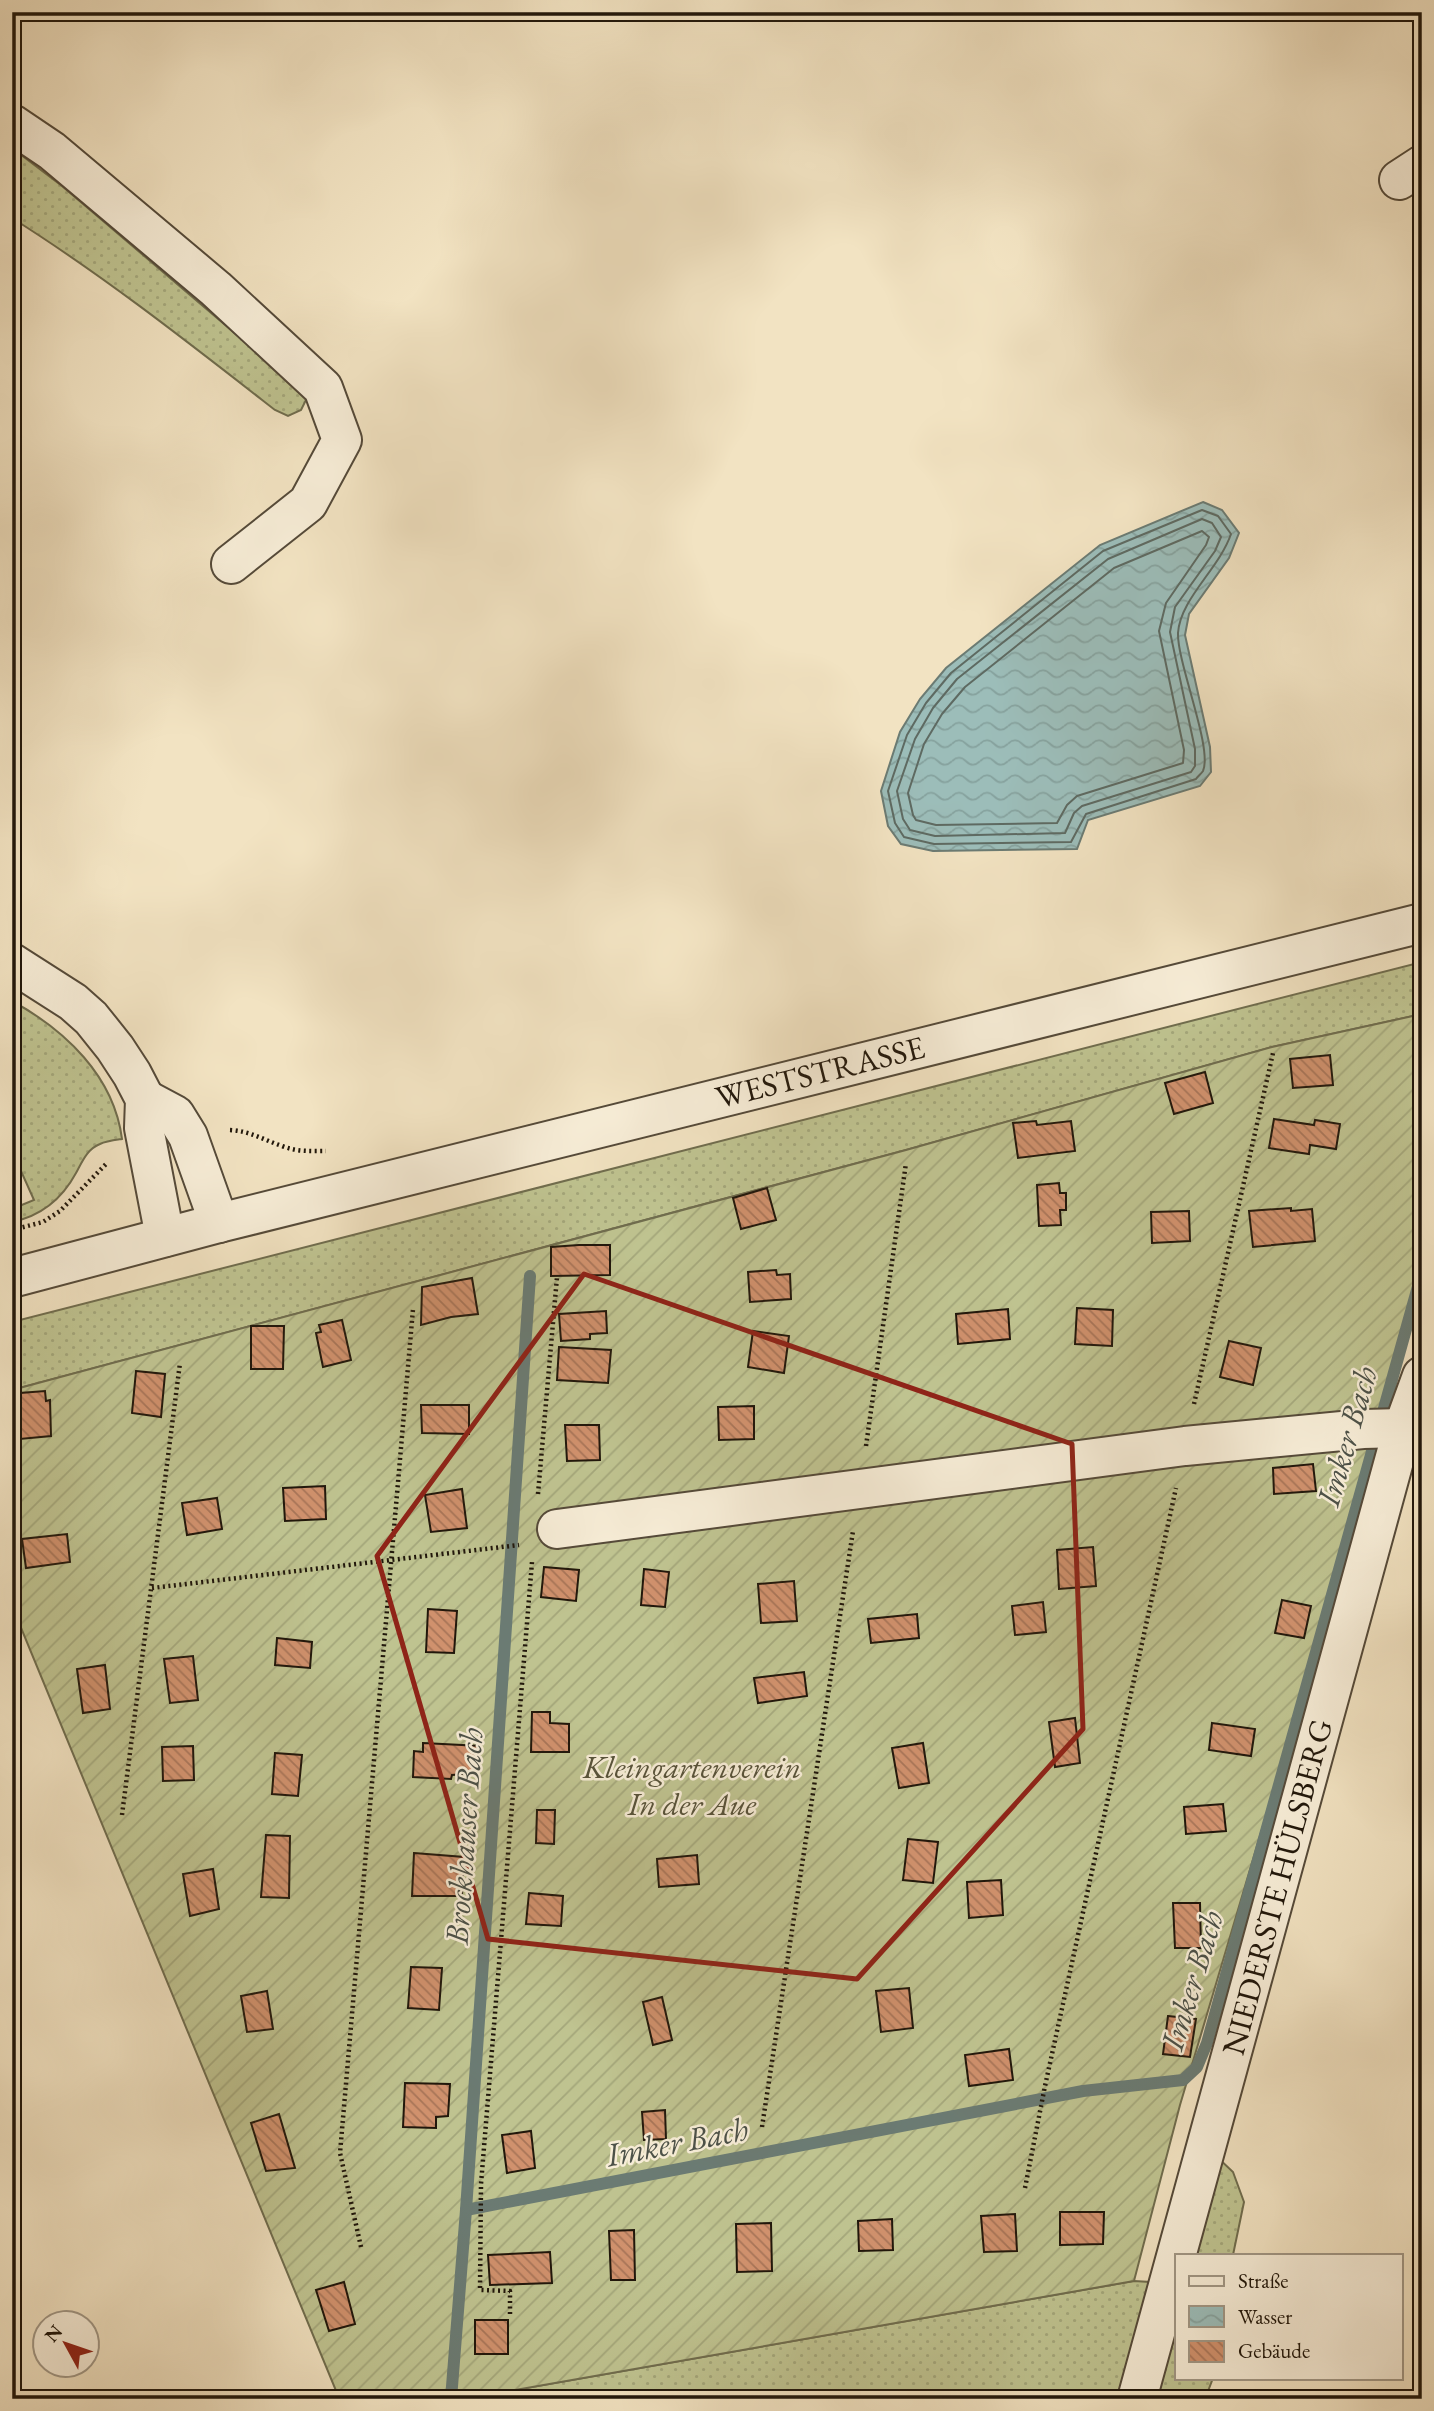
<svg xmlns="http://www.w3.org/2000/svg" width="1434" height="2411" font-family="'EB Garamond',serif">
<style>
.grass{fill:url(#grass-dots);stroke:#706d4e;stroke-width:2}
.garden{fill:url(#garden-furrows);stroke:#706d4e;stroke-width:2}
.water{fill:url(#water-waves);stroke:#6b7b73;stroke-width:2}
.lines{fill:none;stroke-linecap:round;stroke-linejoin:round}
.shore{stroke:#5e6a62;stroke-width:2}
.stream{stroke:#6b7b73;stroke-width:12}
.building{fill:url(#building-back-hatch);stroke:#21170b;stroke-width:2}
.minor-casing{stroke:#554a39;stroke-width:42}
.path{stroke:#21170b;stroke-width:4.5;stroke-dasharray:2 3.5;stroke-linecap:butt}
.minor{stroke:#f7edd7;stroke-width:38}
.marked{fill:none;stroke:#8f2418;stroke-width:5;stroke-linejoin:round}
.labels{text-anchor:middle;stroke-width:5;stroke-linejoin:round;paint-order:stroke}
.street-label{font-size:32px;fill:#21170b;stroke:#f7edd7}
.park-label{font-size:32px;font-style:italic;fill:#58533a;stroke:#f7edd7}
.water-label{font-size:33px;font-style:italic;fill:#4c5148;stroke:#f7edd7}
</style>
<defs>
<pattern id="grass-dots" width="8" height="8" patternUnits="userSpaceOnUse" patternTransform="scale(1.75)"><rect width="8" height="8" fill="#bfc390"/><path d="M2 2h.1M6 6h.1" fill="none" stroke="#a4a77b" stroke-width="1.8" stroke-linecap="round"/></pattern>
<pattern id="garden-furrows" width="10" height="10" patternUnits="userSpaceOnUse" patternTransform="scale(1.75)"><rect width="10" height="10" fill="#bfc390"/><path d="M-1 1l2-2M0 10L10 0M9 11l2-2" fill="none" stroke="#a4a77b"/></pattern>
<pattern id="water-waves" width="16" height="10" patternUnits="userSpaceOnUse" patternTransform="scale(1.75)"><rect width="16" height="10" fill="#9cbdb9"/><path d="M0 5q4-4 8 0t8 0" fill="none" stroke="#86a29e"/></pattern>
<pattern id="building-back-hatch" width="6" height="6" patternUnits="userSpaceOnUse" patternTransform="scale(1.75)"><rect width="6" height="6" fill="#d0916d"/><path d="M-1 5l2 2M0 0l6 6M5-1l2 2" fill="none" stroke="#a87558"/></pattern>
</defs>
<rect width="100%" height="100%" fill="#f2e3c2"/>
<filter id="stains"><feTurbulence type="fractalNoise" baseFrequency=".00286" numOctaves="4"/><feColorMatrix values="0 0 0 0 .2 0 0 0 0 .09 0 0 0 0 .02 0 0 0 .5 -.17"/></filter>
<radialGradient id="worn" r=".72"><stop offset=".6" stop-color="#630" stop-opacity="0"/><stop offset="1" stop-color="#630" stop-opacity=".3"/></radialGradient>
<!-- grass -->
<g class="grass">
<path d="M12 148 62 186 304 392 306 400 301 410 288 416 275 410C189 343 104 276 12 218Z"/>
<path d="M1422 962V1014L1272 1047 906 1150 12 1390V1322Z"/>
<path d="M12 1001C65 1030 114 1076 122 1139 115 1140 106 1141 100 1144 87 1149 82 1162 76 1173 62 1199 41 1216 12 1222V1209L34 1200 12 1151Z"/>
<path d="M1214 2154 1233 2172 1244 2202 1233 2255H1184Z"/>
<path d="M1134 2281 1150 2282 1117 2399H464Z"/>
<path d="M1177 2281V2378H1213L1205 2399H1144Z"/>
</g>
<!-- garden -->
<path class="garden" d="M1422 1014V1291L1180 2105 1134 2281 464 2399 339 2398 12 1606V1390L906 1150 1272 1047Z"/>
<!-- water -->
<path class="water" d="M1203 502 1222 510 1239 533 1229 558 1189 614 1185 635 1210 747 1211 772 1200 786 1088 820 1077 849 933 851 901 844 888 826 881 791 900 732 920 699 946 668 1100 545Z"/>
<g class="lines">
<!-- shore -->
<g class="shore">
<path d="M1202 510 1218 516 1231 534C1219 569 1180 599 1178 633 1177 663 1213 748 1203 771 1201 774 1198 776 1196 779L1086 814 1071 842 934 844 904 837 895 823 888 791 907 735 926 703 951 673 1103 551Z"/>
<path d="M1202 519 1212 523 1221 537 1215 551 1175 607 1170 632 1195 749V766L1191 772 1082 806 1074 813 1065 833 935 836 910 830 903 819 897 791 915 739 933 708 957 679 1108 559Z"/>
<path d="M1202 531 1209 537 1206 545 1166 603 1159 631 1184 750 1183 763 1077 796 1067 805 1057 823 936 825 916 820 913 815 908 793 924 744 942 714 965 687 1114 568Z"/>
</g>
<!-- stream -->
<g class="stream">
<path d="M466 2210 1083 2091 1183 2080 1197 2067 1207 2043 1422 1272"/>
<path d="M451 2399 466 2210 530 1276"/>
</g>
</g>
<!-- building -->
<g class="building">
<path d="M1330 1055 1333 1085 1293 1088 1290 1059Z"/>
<path d="M1205 1072 1213 1103 1174 1114 1165 1083Z"/>
<path d="M1274 1119 1314 1125 1315 1120 1340 1124 1336 1149 1310 1145 1309 1154 1269 1148Z"/>
<path d="M1036 1121 1037 1125 1071 1121 1075 1151 1018 1158 1013 1123Z"/>
<path d="M1059 1183 1060 1193H1066V1210H1060L1061 1225 1039 1226 1037 1185Z"/>
<path d="M767 1188 776 1220 741 1229 733 1198Z"/>
<path d="M1291 1208V1211L1312 1209 1315 1241 1253 1247 1249 1211Z"/>
<path d="M1189 1211 1190 1241 1152 1243 1151 1212Z"/>
<path d="M579 1245H610V1275L551 1276V1247Z"/>
<path d="M776 1270 777 1275 790 1274 791 1299 750 1302 748 1272Z"/>
<path d="M472 1278 478 1314 451 1317 421 1325 422 1287Z"/>
<path d="M1077 1308 1113 1310 1112 1346 1075 1344Z"/>
<path d="M1008 1309 1010 1339 958 1344 956 1314Z"/>
<path d="M606 1311 607 1333 590 1334V1339L561 1341 559 1314Z"/>
<path d="M342 1320 351 1360 323 1367 316 1333 321 1332 319 1325Z"/>
<path d="M251 1326H284L283 1369H251Z"/>
<path d="M753 1331 789 1336 784 1373 748 1367Z"/>
<path d="M1229 1341 1261 1348 1253 1385 1220 1377Z"/>
<path d="M559 1347 611 1350 608 1383 557 1380Z"/>
<path d="M136 1371 165 1374 161 1417 132 1413Z"/>
<path d="M45 1391 46 1401 50 1400 51 1436 20 1439 17 1402H21L20 1393Z"/>
<path d="M421 1405H469V1434L422 1433Z"/>
<path d="M754 1406V1439L719 1440 718 1407Z"/>
<path d="M565 1425H599L600 1460 567 1461Z"/>
<path d="M1313 1464 1316 1491 1274 1494 1273 1468Z"/>
<path d="M325 1486 326 1519 285 1521 283 1488Z"/>
<path d="M462 1489 467 1528 431 1532 425 1495Z"/>
<path d="M217 1498 222 1529 187 1535 182 1503Z"/>
<path d="M67 1534 70 1562 26 1568 22 1539Z"/>
<path d="M1093 1547 1096 1586 1059 1589 1057 1550Z"/>
<path d="M544 1567 579 1570 576 1601 541 1597Z"/>
<path d="M644 1569 669 1572 665 1607 641 1605Z"/>
<path d="M794 1581 797 1621 761 1623 758 1584Z"/>
<path d="M1282 1600 1311 1606 1304 1638 1275 1633Z"/>
<path d="M1043 1602 1046 1632 1015 1635 1012 1606Z"/>
<path d="M428 1609 457 1611 454 1653 426 1652Z"/>
<path d="M917 1614 919 1638 871 1643 868 1619Z"/>
<path d="M277 1638 312 1642 310 1668 275 1665Z"/>
<path d="M193 1656 198 1700 170 1703 164 1659Z"/>
<path d="M105 1665 110 1709 83 1713 77 1669Z"/>
<path d="M804 1672 807 1696 758 1703 754 1678Z"/>
<path d="M532 1712H550V1723L569 1724V1752H531Z"/>
<path d="M1075 1718 1080 1763 1055 1767 1049 1722Z"/>
<path d="M1212 1723 1255 1729 1251 1756 1209 1750Z"/>
<path d="M423 1743 481 1746 478 1773 452 1775 451 1779 413 1777 414 1751 423 1752Z"/>
<path d="M923 1743 929 1783 899 1788 892 1748Z"/>
<path d="M193 1746 194 1780 163 1781 162 1747Z"/>
<path d="M275 1753 302 1755 298 1796 272 1794Z"/>
<path d="M1223 1804 1226 1831 1186 1834 1184 1807Z"/>
<path d="M537 1810H555L554 1844 536 1843Z"/>
<path d="M266 1835 290 1836 289 1898 261 1897Z"/>
<path d="M908 1839 938 1842 933 1883 903 1880Z"/>
<path d="M414 1853 464 1857 462 1896H412Z"/>
<path d="M697 1855 699 1884 659 1887 657 1859Z"/>
<path d="M213 1869 219 1909 190 1916 183 1874Z"/>
<path d="M1001 1880 1003 1915 969 1918 967 1882Z"/>
<path d="M529 1893 563 1896 561 1926 526 1924Z"/>
<path d="M1173 1903H1200L1201 1948H1175Z"/>
<path d="M411 1967 442 1968 439 2010 408 2008Z"/>
<path d="M909 1988 913 2028 881 2032 876 1991Z"/>
<path d="M267 1991 273 2029 247 2032 241 1996Z"/>
<path d="M662 1997 672 2040 653 2045 643 2002Z"/>
<path d="M1168 2016 1196 2019 1190 2057 1163 2054Z"/>
<path d="M1009 2049 1013 2080 969 2086 965 2055Z"/>
<path d="M405 2083 450 2084 448 2116 436 2117V2128L403 2127Z"/>
<path d="M665 2110 666 2139 644 2140 642 2112Z"/>
<path d="M279 2114 295 2168 266 2171 251 2123Z"/>
<path d="M531 2131 535 2168 507 2173 502 2135Z"/>
<path d="M1060 2212H1104L1103 2244 1060 2245Z"/>
<path d="M1015 2214 1017 2251 984 2252 981 2216Z"/>
<path d="M892 2219 893 2250 859 2251 858 2221Z"/>
<path d="M771 2223 772 2271 737 2272 736 2224Z"/>
<path d="M634 2230 635 2280H611L609 2231Z"/>
<path d="M550 2252 552 2283 490 2285 488 2255Z"/>
<path d="M344 2282 355 2324 329 2331 316 2290Z"/>
<rect x="475" y="2320" width="33" height="34"/>
</g>
<g class="lines">
<defs>
<g id="minor">
<path d="M12 124 52 151 216 289 323 388 342 440 308 503 231 564"/>
<path d="M1399 180 1422 165"/>
<path d="M12 963 73 1002 91 1018 115 1048 132 1074 145 1099 144 1128 165 1237"/>
<path d="M145 1099 175 1115 188 1136 219 1223"/>
<path d="M12 1278 219 1223 1422 923"/>
<path d="M557 1529 1185 1446 1363 1429 1403 1428"/>
<path d="M1137 2399 1403 1428 1422 1376"/>
</g>
</defs>
<!-- minor casing -->
<use href="#minor" class="minor-casing"/>
<!-- path -->
<g class="path">
<path d="M230 1130C250 1131 264 1140 282 1146 297 1152 311 1151 326 1151"/>
<path d="M12 1193 18 1206"/>
<path d="M12 1230 43 1222 60 1211 108 1162"/>
<path d="M1194 1404 1273 1053"/>
<path d="M866 1446 906 1163"/>
<path d="M538 1494 557 1277"/>
<path d="M152 1588 519 1545"/>
<path d="M122 1815 180 1363"/>
<path d="M762 2127 853 1531"/>
<path d="M1025 2188 1045 2086 1176 1488"/>
<path d="M361 2247 340 2153 413 1309"/>
<path d="M510 2314V2291L480 2290 481 2184 532 1562"/>
</g>
<!-- minor -->
<use href="#minor" class="minor"/>
</g>
<!-- marked area -->
<path class="marked" d="M584 1274 1072 1444 1083 1729 857 1979 488 1939 377 1556Z"/>
<g class="labels">
<!-- street labels -->
<g class="street-label">
<text transform="translate(820 1072) rotate(-14)" y="11">WESTSTRASSE</text>
<text transform="translate(1277 1887) rotate(-75)" y="11">NIEDERSTE HÜLSBERG</text>
</g>
<!-- park labels -->
<g class="park-label">
<text x="692" y="1778">Kleingartenverein<tspan x="692" dy="37">In der Aue</tspan></text>
</g>
<!-- water labels -->
<g class="water-label">
<text transform="translate(1346 1436) rotate(-74)" y="12">Imker Bach</text>
<text transform="translate(463 1836) rotate(-86)" y="12">Brockhauser Bach</text>
<text transform="translate(1191 1980) rotate(-73)" y="12">Imker Bach</text>
<text transform="translate(677 2141) rotate(-11)" y="12">Imker Bach</text>
</g>
</g>
<!-- margin -->
<rect width="1434" height="2411" fill="none" stroke="#f2e3c2" stroke-width="42"/>
<rect x="14" y="14" width="1406" height="2383" fill="none" stroke="#21170b" stroke-width="3.5"/>
<rect x="21" y="21" width="1392" height="2369" fill="none" stroke="#21170b" stroke-width="2"/>
<!-- legend -->
<rect x="1175" y="2254" width="228" height="126" fill="#f7edd7" stroke="#a19785" stroke-width="2"/>
<rect x="1189" y="2276" width="35" height="10" fill="#f7edd7" stroke="#a19785" stroke-width="2"/>
<text x="1238" y="2288" font-size="21" fill="#21170b">Straße</text>
<rect x="1189" y="2306" width="35" height="21" fill="url(#water-waves)" stroke="#a19785" stroke-width="2"/>
<text x="1238" y="2324" font-size="21" fill="#21170b">Wasser</text>
<rect x="1189" y="2341" width="35" height="21" fill="url(#building-back-hatch)" stroke="#a19785" stroke-width="2"/>
<text x="1238" y="2358" font-size="21" fill="#21170b">Gebäude</text>
<!-- north arrow -->
<g transform="translate(66 2344) rotate(310)"><circle r="33" fill="#f7edd7" stroke="#a19785" stroke-width="2"/>
<path d="M0-5L12 26L0 18L-12 26Z" fill="#8f2418"/>
<text y="-10" font-size="19" font-weight="bold" text-anchor="middle" fill="#21170b">N</text>
</g>
<rect width="100%" height="100%" filter="url(#stains)"/>
<rect width="100%" height="100%" fill="url(#worn)"/>
</svg>
